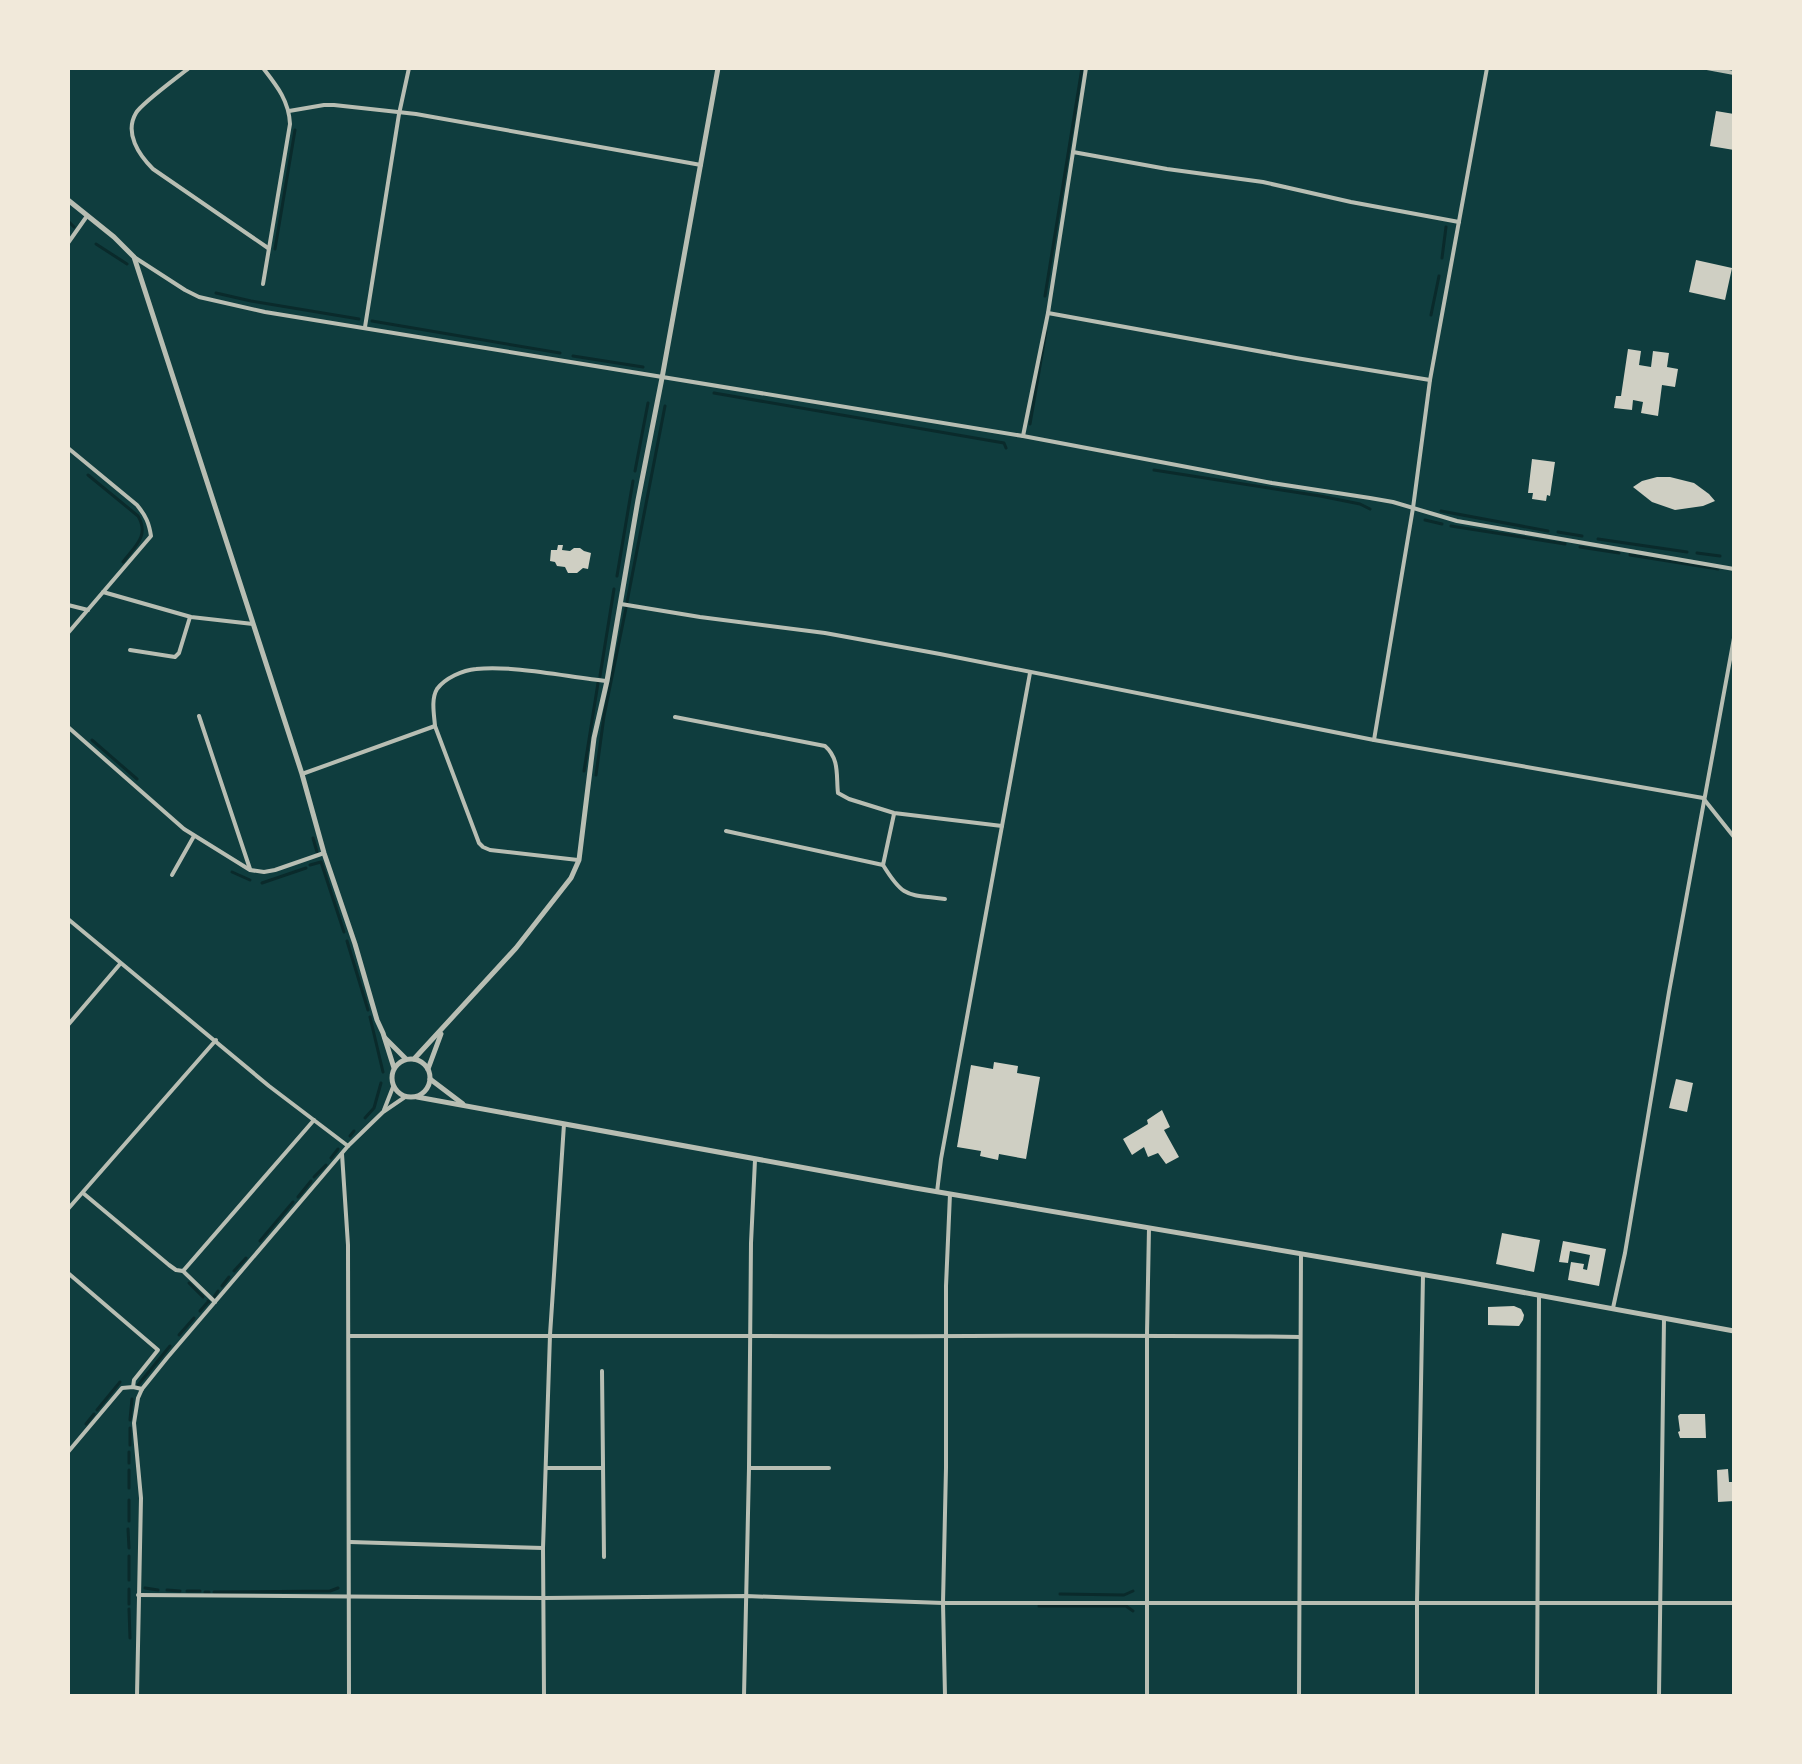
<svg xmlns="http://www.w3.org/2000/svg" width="1802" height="1764" font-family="Roboto,sans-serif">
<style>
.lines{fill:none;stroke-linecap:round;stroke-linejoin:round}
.stream{stroke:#0a2a2b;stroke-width:3}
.building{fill:#cfcfc3}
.minor{stroke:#b8beb3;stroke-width:4}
.tertiary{stroke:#b8beb3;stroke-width:5}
</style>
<rect width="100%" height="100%" fill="#0f3d3e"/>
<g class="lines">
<!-- stream -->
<g class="stream">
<path d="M68 221 74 227"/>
<path d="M96 244 127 264"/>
<path d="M275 249 295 130"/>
<path d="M1442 258 1446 227"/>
<path d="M216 293 251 301 359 319"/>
<path d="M1045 296 1082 68"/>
<path d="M1431 315 1439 276"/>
<path d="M372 321 560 353"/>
<path d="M573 356 643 367"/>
<path d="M714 393 1004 443 1006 448"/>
<path d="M1030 424 1046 331"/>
<path d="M1154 470 1320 496 1360 504 1370 509"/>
<path d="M635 471 648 403"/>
<path d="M88 475 138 516C150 536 134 547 123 562"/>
<path d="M1441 511 1548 531"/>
<path d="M1425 520 1442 524"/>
<path d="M1451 526 1565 544"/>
<path d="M1558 532 1582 536"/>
<path d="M1598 539 1687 552"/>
<path d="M1580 547 1619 553"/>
<path d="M1697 553 1720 556"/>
<path d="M1630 555 1718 569"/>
<path d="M617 576 633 481"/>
<path d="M627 602 665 406"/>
<path d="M600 676 614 589"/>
<path d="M92 740 137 779"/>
<path d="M584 771 598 683"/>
<path d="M596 775 604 716 626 608"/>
<path d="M313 838 317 852"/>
<path d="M310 865 321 862 344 932"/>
<path d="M232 872 250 880"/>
<path d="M262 883 306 868"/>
<path d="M347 941 368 1010"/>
<path d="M370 1017 383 1072"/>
<path d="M365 1118 374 1108 381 1083"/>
<path d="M350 1136 354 1131"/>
<path d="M331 1158 338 1149"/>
<path d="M314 1177 326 1165"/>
<path d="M298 1197 311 1181"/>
<path d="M260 1241 293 1202"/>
<path d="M234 1271 246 1258"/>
<path d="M189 1283 203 1297"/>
<path d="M222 1286 229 1277"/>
<path d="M214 1297 218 1291"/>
<path d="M208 1301 209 1302"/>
<path d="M200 1311 207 1303"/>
<path d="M179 1335 194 1318"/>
<path d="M138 1385 170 1346"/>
<path d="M97 1410 120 1382"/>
<path d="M130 1420 132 1399"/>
<path d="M86 1424 94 1414"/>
<path d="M130 1445V1428"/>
<path d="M129 1463V1452"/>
<path d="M129 1470V1488"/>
<path d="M129 1521V1500"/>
<path d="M128 1529 129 1548"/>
<path d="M129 1580V1556"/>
<path d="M145 1588 158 1590"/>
<path d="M129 1589V1604"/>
<path d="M167 1590 180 1591"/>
<path d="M187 1591H200"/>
<path d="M205 1592H209"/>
<path d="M214 1592 330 1591 338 1588"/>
<path d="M1060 1594 1124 1595 1133 1591"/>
<path d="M1039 1606H1126L1133 1611"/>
<path d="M129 1609 130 1638"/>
</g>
</g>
<!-- building -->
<g class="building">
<path d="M1716 111 1734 114V150L1710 146Z"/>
<path d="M1696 260 1732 268 1725 300 1689 292Z"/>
<path d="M1628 349 1641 351 1639 365 1651 367 1653 351 1669 353 1667 367 1678 369 1675 387 1662 385 1658 416 1641 413 1643 402 1633 400 1632 410 1614 408 1616 396H1621Z"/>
<path d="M1532 459 1555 462 1550 496 1547 495 1546 501 1532 499 1533 493H1528Z"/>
<path d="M1657 477H1670L1694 483 1709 494 1715 501 1703 506 1675 510 1652 502 1633 487 1642 481Z"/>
<path d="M558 545H563L562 550 570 551 574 548H580L584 551 591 553 588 569 583 568 577 573H568L565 567 557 566 555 562 550 561 551 550H557Z"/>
<path d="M994 1062 1018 1066 1017 1073 1040 1077 1026 1159 999 1154 998 1160 980 1156 981 1151 957 1147 971 1065 993 1069Z"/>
<path d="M1676 1079 1693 1083 1687 1112 1669 1108Z"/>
<path d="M1162 1110 1170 1127 1164 1130 1179 1157 1166 1164 1158 1153 1148 1157 1144 1147 1132 1155 1123 1139 1148 1124 1147 1120Z"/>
<path d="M1502 1233 1540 1240 1534 1272 1496 1264Z"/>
<path d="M1563 1241 1606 1249 1599 1286 1568 1280 1571 1262 1584 1264 1583 1269 1587 1270 1590 1255 1570 1251 1568 1263 1559 1262Z"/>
<path d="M1514 1306 1521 1309 1524 1315 1523 1320 1519 1326 1488 1325V1307Z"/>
<path d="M1680 1414H1705L1706 1438H1680L1678 1432 1680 1431 1678 1416Z"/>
<path d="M1728 1469 1729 1482H1734V1501L1718 1502 1717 1470Z"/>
</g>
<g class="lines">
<!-- minor -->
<g class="minor">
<path d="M189 68C178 77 142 103 136 113 124 133 139 155 153 169L268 248"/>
<path d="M1707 68 1734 73"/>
<path d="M289 111 324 105H334L416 114 701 165"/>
<path d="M1073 152 1086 68"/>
<path d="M68 243 87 216"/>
<path d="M134 257 185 290 199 297 265 312 1023 436 1272 483 1370 498 1393 502 1457 521 1734 569"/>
<path d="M263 284 290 124C289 101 277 86 263 68"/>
<path d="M1048 313 1296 358 1430 380"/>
<path d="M365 327 399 114 409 68"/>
<path d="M1023 436 1048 313 1073 152 1167 169 1263 182 1351 202 1459 222"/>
<path d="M68 448 137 505C146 516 149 523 151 536L68 633"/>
<path d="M103 592 191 617 253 624"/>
<path d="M621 604 700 617 825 633 940 654 1374 740 1703 798 1734 837"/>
<path d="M68 605 88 610"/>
<path d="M130 650 175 657 179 653 190 617"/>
<path d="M199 716 250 869"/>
<path d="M675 717 825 746C840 759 836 777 838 793L849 799 894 813 1002 826"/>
<path d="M435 726C434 714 431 699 437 689 445 678 463 670 476 669 513 665 568 677 607 681"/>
<path d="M68 727 184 829 250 870 264 872 275 870 324 853"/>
<path d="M1374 740 1413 508 1430 380 1487 68"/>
<path d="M302 774 435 726 479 843 483 847 490 850 578 860"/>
<path d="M726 831 883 865 894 814"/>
<path d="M883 865C904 899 907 894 945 899"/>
<path d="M172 875 194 836"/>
<path d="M68 919 269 1086 348 1146"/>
<path d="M68 1025 120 964"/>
<path d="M384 1110 393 1087"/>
<path d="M342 1154 348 1245 349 1696"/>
<path d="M937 1192 941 1159 1030 673"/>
<path d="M83 1193 169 1265 176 1270 183 1271 314 1120"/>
<path d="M68 1209 216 1040"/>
<path d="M183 1271 215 1302"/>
<path d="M68 1273 158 1350 134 1380 133 1387"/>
<path d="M1613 1308 1625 1253 1669 992 1734 638"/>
<path d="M349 1336C482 1335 615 1336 749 1336 933 1337 1117 1334 1300 1337"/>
<path d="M602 1371 604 1557"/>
<path d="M68 1452 122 1388 133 1387 142 1389"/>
<path d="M546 1468H602"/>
<path d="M749 1468H829"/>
<path d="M350 1542 543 1548"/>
<path d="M138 1595 544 1598 746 1596 943 1603H1734"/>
<path d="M137 1696 141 1498 134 1423 138 1398 142 1389 167 1358 348 1146 383 1112 405 1097"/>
<path d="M544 1696 543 1548 550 1335 564 1124"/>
<path d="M744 1696 749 1468 751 1243 755 1160"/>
<path d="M945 1696 943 1603 946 1468V1286L950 1194"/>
<path d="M1147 1696V1334L1149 1228"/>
<path d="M1299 1696 1301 1254"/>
<path d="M1417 1696V1603L1423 1275"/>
<path d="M1537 1696 1539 1295"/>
<path d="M1659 1696 1664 1319"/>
</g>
<!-- tertiary -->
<g class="tertiary">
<path d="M68 200 114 237 134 257 302 774 324 853 355 944 377 1020 383 1033 394 1068"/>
<path d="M385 1038 406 1059"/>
<circle cx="411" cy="1078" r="19"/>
<path d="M414 1059 516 948 571 878 579 860 594 738 607 681 638 500 662 378 718 68"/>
<path d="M428 1069 441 1034"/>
<path d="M430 1079 463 1104"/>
<path d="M417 1097 915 1188 1461 1281 1734 1331"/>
</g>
</g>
<!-- border -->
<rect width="1802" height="1764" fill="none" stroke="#f1e9da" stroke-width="140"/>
</svg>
